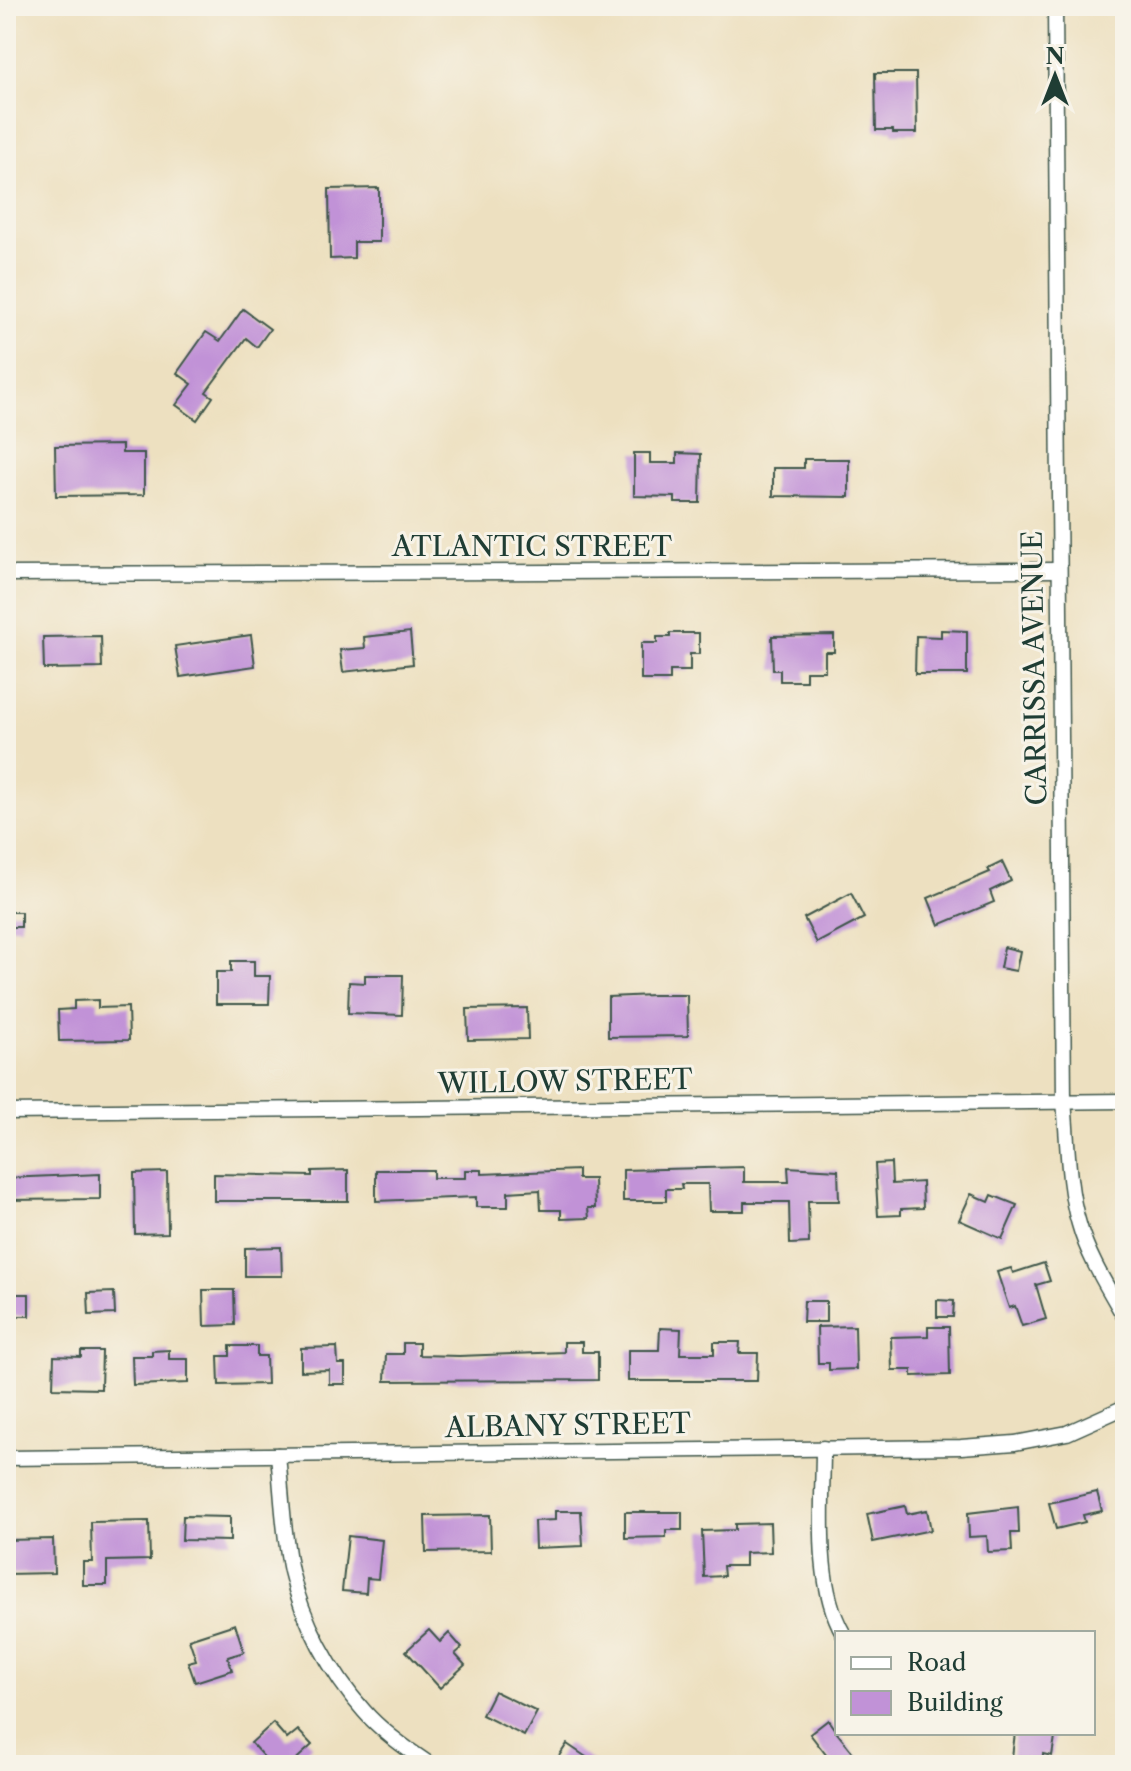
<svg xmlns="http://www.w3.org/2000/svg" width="1131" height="1771" font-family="'Libre Caslon Text',serif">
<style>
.building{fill:#c192d7}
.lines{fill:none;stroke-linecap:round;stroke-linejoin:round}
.minor-casing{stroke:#3e5549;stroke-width:17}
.minor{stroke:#fff;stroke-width:14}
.labels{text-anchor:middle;stroke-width:6;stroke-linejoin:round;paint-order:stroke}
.street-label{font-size:28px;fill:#1f3d34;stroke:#f7f3e8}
</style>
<rect width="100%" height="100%" fill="#f7f3e8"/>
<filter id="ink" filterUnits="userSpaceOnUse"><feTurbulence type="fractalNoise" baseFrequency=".0125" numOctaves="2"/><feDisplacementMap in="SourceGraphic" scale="16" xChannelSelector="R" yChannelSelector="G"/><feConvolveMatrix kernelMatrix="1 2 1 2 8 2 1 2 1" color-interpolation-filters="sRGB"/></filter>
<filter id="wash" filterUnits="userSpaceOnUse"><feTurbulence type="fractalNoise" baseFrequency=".006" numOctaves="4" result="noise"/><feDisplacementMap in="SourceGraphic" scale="32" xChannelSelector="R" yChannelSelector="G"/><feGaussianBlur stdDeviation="1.8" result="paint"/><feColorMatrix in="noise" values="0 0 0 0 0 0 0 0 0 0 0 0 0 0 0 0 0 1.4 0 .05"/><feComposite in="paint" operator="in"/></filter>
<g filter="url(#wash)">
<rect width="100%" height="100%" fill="#ede0c0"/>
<g id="blocks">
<!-- building -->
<g class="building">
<path d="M875 73H916L917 133H893V130H876Z"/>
<path d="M379 188V242H354V258L330 259 329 189Z"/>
<path d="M243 309 270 329 257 347 246 338 206 392 213 397 197 420 176 405 192 384 177 373 206 332 220 341Z"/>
<path d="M122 445V453H144V495L56 496 55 446Z"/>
<path d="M634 453H650V463H677V453L701 454 700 503H675V497L634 496Z"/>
<path d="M804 459H849V497L773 496V468H804Z"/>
<path d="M941 630 967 631V674H915L916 636 941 637Z"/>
<path d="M410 632 413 664 343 672 340 650 365 648 364 637Z"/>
<path d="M670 633H699V654H690V671H670V680H641V643H657V637H670Z"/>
<path d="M251 635 255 666 180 677 175 646Z"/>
<path d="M834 635V652H825V671H806V681H780V670H773L772 636Z"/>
<path d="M101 636 102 668 44 669 43 637Z"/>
<path d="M1002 862 1011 881 990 891 994 902 939 925 928 898 990 872 988 869Z"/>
<path d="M851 893 864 918 817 943 804 918Z"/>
<rect x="6" y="912" width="15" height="15"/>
<path d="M1004 947 1020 951 1016 971 1000 968Z"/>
<path d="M231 961H254V976H270L269 1004H216V972H231Z"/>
<path d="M365 975H403L402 1015 348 1013 349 982 365 983Z"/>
<path d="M653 995H687L688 1036 608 1037V997Z"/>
<path d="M98 1000V1008L128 1007 129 1040 59 1041 58 1010 74 1009V1001Z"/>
<path d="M527 1008 528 1039 468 1040 467 1009Z"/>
<path d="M891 1163 892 1184 922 1182 923 1208 901 1209V1215L878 1216 875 1164Z"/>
<path d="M744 1167V1182H789L788 1167 838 1170 839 1201H808L809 1243 790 1244 789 1202H744V1211H709L708 1184H681L682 1189H666V1201H623V1170Z"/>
<path d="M348 1170V1201H214V1174L312 1176V1171Z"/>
<path d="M376 1170H433V1178H465V1170H482V1174L578 1170V1179H594L595 1208H588L589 1218 561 1219V1210H541L540 1190 508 1192V1207H476V1197L376 1201Z"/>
<path d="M167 1172 168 1233 135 1234 134 1173Z"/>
<path d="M100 1174V1199L6 1200V1178Z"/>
<path d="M971 1194 989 1202 992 1195 1017 1205 1002 1239 959 1220Z"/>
<path d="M281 1247 282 1276H245V1248Z"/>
<path d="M1044 1263 1050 1281 1036 1285 1046 1319 1022 1326 1015 1306 1009 1308 997 1272 1011 1268 1013 1273Z"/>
<path d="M203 1290H234L235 1325 204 1326Z"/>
<path d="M114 1292 115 1314 89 1315 88 1293Z"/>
<rect x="10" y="1294" width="19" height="22"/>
<path d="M937 1300 954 1301 953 1317H937Z"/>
<path d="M804 1301H826V1322H803Z"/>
<path d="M855 1326 856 1369 829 1370V1363H818L817 1327Z"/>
<path d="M928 1327H949L950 1375 912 1376V1370H892L891 1337 928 1336Z"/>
<path d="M660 1328 681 1329 680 1354H714V1342H740L739 1353H758L757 1381H628V1350H659Z"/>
<path d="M564 1342H582V1352H598V1380L385 1381 386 1354H403V1343H419V1355L459 1356 564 1352Z"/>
<path d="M230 1346H257V1356H266L267 1384 219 1385 218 1356H230Z"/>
<path d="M337 1347 338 1364H345V1384H329V1370L301 1371V1348Z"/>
<path d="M169 1350V1359H188V1383L133 1385 132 1356H152V1351Z"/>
<path d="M81 1351H102L101 1389 53 1388 54 1356 81 1357Z"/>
<path d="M1097 1492 1102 1511 1083 1515 1085 1522 1056 1529 1049 1503Z"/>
<path d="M905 1506 907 1514 927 1510 931 1530 873 1542 867 1514Z"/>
<path d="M1018 1507 1019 1533H1011L1012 1551 988 1552 987 1536 969 1537 968 1513Z"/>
<path d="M555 1511H581L583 1546 535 1548 534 1521 555 1520Z"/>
<path d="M625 1512H682V1530H666V1537L625 1538Z"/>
<path d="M490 1515 491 1551 426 1552 425 1516Z"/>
<path d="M183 1516 230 1517V1541L182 1540Z"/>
<path d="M149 1521 150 1560 107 1561V1585H83V1562H92L91 1522Z"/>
<path d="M770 1523 771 1552 745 1553V1566H723L724 1576 704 1577 702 1531 735 1530V1524Z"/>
<path d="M348 1536 382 1540 378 1579 367 1578 366 1593 342 1591Z"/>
<path d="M53 1539 54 1573 6 1574V1540Z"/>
<path d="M235 1624 244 1652 228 1657 232 1670 195 1682 188 1662 196 1660 189 1639Z"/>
<path d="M429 1630 440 1642 449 1633 462 1648 455 1654 465 1665 440 1688 406 1651Z"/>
<path d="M494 1691 537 1712 524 1736 482 1715Z"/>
<path d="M828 1720 837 1733 863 1765H834L810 1734Z"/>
<path d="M273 1723 287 1739 298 1730 312 1745 290 1765H271L251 1743Z"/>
<path d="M1015 1733H1049V1736L1055 1737 1052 1756 1043 1754 1042 1765H1011Z"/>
<path d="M567 1744 598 1765H553Z"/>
</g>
</g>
</g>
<g filter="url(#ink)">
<use href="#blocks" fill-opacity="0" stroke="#3e5549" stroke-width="2"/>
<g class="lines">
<defs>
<g id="minor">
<path d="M1055 6 1064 1101C1068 1142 1067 1185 1079 1224 1088 1257 1108 1288 1125 1318"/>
<path d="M6 574 1059 570"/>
<path d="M6 1112 1125 1101"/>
<path d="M823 1448C823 1505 814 1583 843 1633"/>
<path d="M278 1455C282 1494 283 1533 291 1571 302 1620 331 1674 364 1711 382 1732 408 1750 431 1765"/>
<path d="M6 1458 961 1447 1015 1443 1067 1433 1125 1407"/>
</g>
</defs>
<!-- minor casing -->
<use href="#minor" class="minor-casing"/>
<!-- minor -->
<use href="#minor" class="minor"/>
</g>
</g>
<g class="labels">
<!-- street labels -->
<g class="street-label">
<text x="532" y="556">ATLANTIC STREET</text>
<text transform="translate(1034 668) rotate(-91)" y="10">CARRISSA AVENUE</text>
<text transform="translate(565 1081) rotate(-1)" y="10">WILLOW STREET</text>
<text transform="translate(568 1425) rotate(-1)" y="10">ALBANY STREET</text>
</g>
</g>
<!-- margin -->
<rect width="1131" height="1771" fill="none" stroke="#f7f3e8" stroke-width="32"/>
<!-- legend -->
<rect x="835" y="1631" width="260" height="104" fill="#f7f3e8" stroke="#a1aaa0" stroke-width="2"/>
<rect x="851" y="1657" width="40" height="12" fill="#ffffff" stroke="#a1aaa0" stroke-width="2"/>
<text x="907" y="1671" font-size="24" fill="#1f3d34">Road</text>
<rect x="851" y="1691" width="40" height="24" fill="#c192d7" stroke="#a1aaa0" stroke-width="2"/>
<text x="907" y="1711" font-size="24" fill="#1f3d34">Building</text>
<!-- north arrow -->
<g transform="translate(1055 76)" stroke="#f7f3e8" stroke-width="6" paint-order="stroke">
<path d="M0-6L14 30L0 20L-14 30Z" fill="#1f3d34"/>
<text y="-12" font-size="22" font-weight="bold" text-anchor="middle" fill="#1f3d34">N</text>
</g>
</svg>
